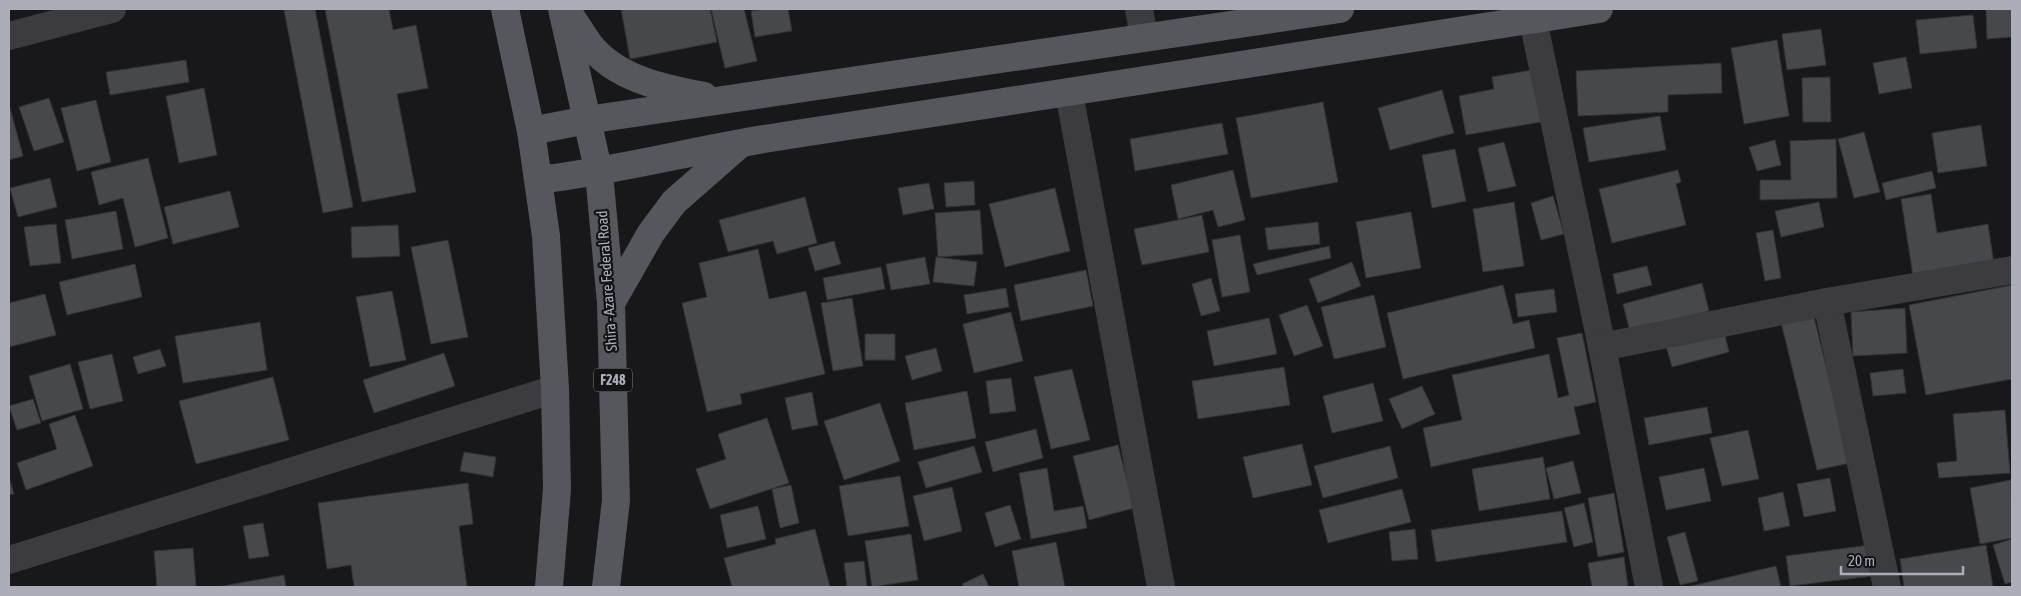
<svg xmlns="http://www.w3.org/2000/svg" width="2021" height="596" font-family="'Asap Condensed',sans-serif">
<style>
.building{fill:#47484c;stroke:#333235}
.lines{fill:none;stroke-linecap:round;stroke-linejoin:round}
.minor{stroke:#3b3b40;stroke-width:28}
.primary{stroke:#56565d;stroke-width:28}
.labels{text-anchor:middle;stroke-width:4.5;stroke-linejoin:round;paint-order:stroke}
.shield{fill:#131315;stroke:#7d8087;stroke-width:1}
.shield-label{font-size:14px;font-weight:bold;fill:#abaeb8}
.street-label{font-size:15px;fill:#abaeb8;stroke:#131315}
</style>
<rect width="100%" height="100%" fill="#18181a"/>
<!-- building -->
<g class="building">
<path d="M315 9 353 207 323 213 284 10Z"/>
<path d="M325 9H389L393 30 416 25 428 88 397 94 416 192 362 202Z"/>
<path d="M621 9H710L717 42 630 59Z"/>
<path d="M711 9H744L757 61 725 68Z"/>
<path d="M763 9H788L792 31 755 37 751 11Z"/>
<path d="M1986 9H2012V37L1987 39Z"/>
<path d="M1973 15 1977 48 1920 54 1916 20Z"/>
<path d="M1821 29 1826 65 1787 70 1782 34Z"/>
<path d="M1777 40 1789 116 1744 124 1731 48Z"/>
<path d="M1906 57 1912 88 1879 94 1873 63Z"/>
<path d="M186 60 189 82 110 95 106 72Z"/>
<path d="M1721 63 1722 93 1668 95V112L1578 116 1576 71Z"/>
<path d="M1532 70 1541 122 1466 135 1459 96 1494 89 1492 77Z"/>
<path d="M1830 77 1831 122H1803L1802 78Z"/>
<path d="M204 88 217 155 179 163 166 96Z"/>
<path d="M1442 90 1454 133 1390 150 1378 108Z"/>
<path d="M49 98 64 142 34 151 19 107Z"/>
<path d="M96 100 111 162 77 171 61 108Z"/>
<path d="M1323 102 1338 182 1251 198 1236 118Z"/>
<path d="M9 104 23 156 9 160Z"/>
<path d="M1660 116 1666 150 1589 162 1583 128Z"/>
<path d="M1222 123 1228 154 1135 171 1130 139Z"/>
<path d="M1981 125 1987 166 1938 173 1932 133Z"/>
<path d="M1864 132 1880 192 1854 198 1838 139Z"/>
<path d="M1836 139 1837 198 1760 200V180H1791L1790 141Z"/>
<path d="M1775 140 1781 165 1757 171 1749 147Z"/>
<path d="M1504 142 1516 186 1488 192 1478 148Z"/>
<path d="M1455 149 1466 201 1432 208 1422 155Z"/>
<path d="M148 158 168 238 135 247 123 198 99 205 91 172Z"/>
<path d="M1233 170 1245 220 1218 227 1213 210 1178 219 1171 185Z"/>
<path d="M1678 170 1681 182 1676 184 1686 225 1612 243 1599 189Z"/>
<path d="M1932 171 1936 188 1886 200 1882 183Z"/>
<path d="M50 178 57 207 18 217 10 188Z"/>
<path d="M974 181 975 205 946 207 944 183Z"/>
<path d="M929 183 934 209 903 215 898 188Z"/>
<path d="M1055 188 1070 251 1005 267 989 204Z"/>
<path d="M230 191 239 227 173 244 164 207Z"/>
<path d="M1931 194 1937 233 1988 224 1994 264 1913 276 1901 199Z"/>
<path d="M1553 196 1564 234 1541 240 1531 203Z"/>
<path d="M805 197 817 243 777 254 773 241 728 252 719 220Z"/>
<path d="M1514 202 1524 266 1483 272 1473 209Z"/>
<path d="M1819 202 1824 227 1781 237 1775 211Z"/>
<path d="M980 210 983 254 938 257 935 213Z"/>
<path d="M116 211 123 249 72 259 65 220Z"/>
<path d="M1411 212 1421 268 1366 278 1356 222Z"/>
<path d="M1202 215 1209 252 1142 265 1134 229Z"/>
<path d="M1318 222 1320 244 1268 250 1265 228Z"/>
<path d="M56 224 61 263 30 266 24 227Z"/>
<path d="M398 225 400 256 352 258 351 227Z"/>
<path d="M1773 230 1781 278 1765 281 1756 233Z"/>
<path d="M1240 235 1250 292 1222 297 1212 240Z"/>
<path d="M448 240 468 337 431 344 411 247Z"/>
<path d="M834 241 841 264 815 271 808 248Z"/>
<path d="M1329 246 1331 258 1257 275 1253 264Z"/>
<path d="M758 249 769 299 806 291 825 374 740 394 742 404 707 412 682 303 707 297 699 263Z"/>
<path d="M925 257 930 284 891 290 886 264Z"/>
<path d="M936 257 977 262 974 286 933 282Z"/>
<path d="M1352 262 1361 286 1318 303 1309 279Z"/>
<path d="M135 264 142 297 67 315 59 282Z"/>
<path d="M1647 266 1652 285 1617 294 1613 274Z"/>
<path d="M881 267 885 289 827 300 823 278Z"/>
<path d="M1086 270 1093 306 1021 321 1014 285Z"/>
<path d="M1211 278 1220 311 1201 316 1192 284Z"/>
<path d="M1702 283 1709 311 1630 332 1623 304Z"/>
<path d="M1503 285 1513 324 1529 320 1535 348 1403 379 1387 313Z"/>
<path d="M2012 285V379L1926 395 1909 305Z"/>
<path d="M1006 288 1009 307 967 314 964 295Z"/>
<path d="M1554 289 1557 312 1518 317 1515 294Z"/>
<path d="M392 291 406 360 370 367 356 297Z"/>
<path d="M45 294 56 335 9 347V303Z"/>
<path d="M1374 295 1386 347 1334 359 1321 307Z"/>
<path d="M852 298 863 366 833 371 821 303Z"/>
<path d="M1307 305 1323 346 1294 356 1279 315Z"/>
<path d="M1905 308 1907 353 1853 356 1851 312Z"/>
<path d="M1011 312 1023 361 974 373 963 324Z"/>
<path d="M1813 313 1850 463 1817 470 1781 322Z"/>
<path d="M1269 318 1277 354 1214 366 1207 331Z"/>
<path d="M260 322 267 370 183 383 175 336Z"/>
<path d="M1724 331 1729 352 1672 367 1666 346Z"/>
<path d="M1582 333 1596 402 1574 407 1580 434 1431 467 1423 428 1462 420 1452 375 1549 354 1558 398 1569 395 1557 338Z"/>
<rect x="865" y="334" width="30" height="26"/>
<path d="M936 348 942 371 912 380 905 356Z"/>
<path d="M160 349 166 366 138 374 133 357Z"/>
<path d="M444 353 455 386 374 413 363 380Z"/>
<path d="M112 354 123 401 90 409 78 362Z"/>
<path d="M70 364 83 409 42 421 29 376Z"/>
<path d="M1284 367 1290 405 1198 419 1192 381Z"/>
<path d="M1072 369 1090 440 1051 449 1034 377Z"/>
<path d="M1903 369 1906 393 1873 396 1870 373Z"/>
<path d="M273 377 289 440 196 464 179 401Z"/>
<path d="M1011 378 1016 411 990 414 986 381Z"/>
<path d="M1373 383 1383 421 1332 433 1323 396Z"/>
<path d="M1422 386 1435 414 1402 429 1389 399Z"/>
<path d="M967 391 976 438 914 450 905 403Z"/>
<path d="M812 392 818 425 792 430 785 398Z"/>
<path d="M33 399 41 423 17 430 9 406Z"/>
<path d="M880 403 900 461 844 480 824 421Z"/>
<path d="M1707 407 1712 433 1649 445 1644 418Z"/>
<path d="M2005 410 2010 473 1939 478 1937 463 1957 461 1953 414Z"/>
<path d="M75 415 93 466 26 490 17 463 57 449 49 424Z"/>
<path d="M767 418 789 483 710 509 696 469 726 459 718 434Z"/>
<path d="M1036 429 1043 458 993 472 985 442Z"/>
<path d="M1748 430 1759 479 1722 486 1710 438Z"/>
<path d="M1302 444 1312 485 1253 498 1243 457Z"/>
<path d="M1118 445 1134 508 1089 520 1073 456Z"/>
<path d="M974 446 982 472 926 488 918 462Z"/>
<path d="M1390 446 1398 478 1323 498 1314 466Z"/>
<path d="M464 452 496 457 493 477 460 471Z"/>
<path d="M1543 457 1550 499 1479 511 1472 469Z"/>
<path d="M1573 461 1581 493 1554 499 1546 468Z"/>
<path d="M1047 468 1054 511 1083 506 1087 528 1031 539 1019 473Z"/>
<path d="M1704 468 1711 501 1666 510 1659 477Z"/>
<path d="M900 476 909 526 848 536 839 486Z"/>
<path d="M9 477 14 494 9 495Z"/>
<path d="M1830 478 1836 511 1804 517 1797 484Z"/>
<path d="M2011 480 2012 538 1980 544 1970 488Z"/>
<path d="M468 483 473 524 459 526 467 587H354L351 565 327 569 318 503Z"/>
<path d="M791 485 799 523 780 528 772 489Z"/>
<path d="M952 487 962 531 924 541 913 496Z"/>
<path d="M1402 489 1411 522 1328 543 1319 510Z"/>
<path d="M1783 492 1790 526 1764 531 1758 498Z"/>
<path d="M1614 493 1624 552 1598 557 1588 498Z"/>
<path d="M1584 503 1593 542 1574 547 1564 508Z"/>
<path d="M1010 505 1021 539 995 547 985 513Z"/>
<path d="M758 506 766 539 727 548 720 515Z"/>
<path d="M1562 511 1567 542 1436 562 1431 530Z"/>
<path d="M263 523 269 556 249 559 243 526Z"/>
<path d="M815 529 830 587H732L724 558 776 544 775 539Z"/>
<path d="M1415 529 1418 559 1392 561 1389 532Z"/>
<path d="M1685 532 1698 581 1680 585 1667 537Z"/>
<path d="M911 534 918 580 872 587 865 541Z"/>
<path d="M2012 539V582L2005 584 1993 545Z"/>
<path d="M1056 542 1065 587H1019L1012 551Z"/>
<path d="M1869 545 1873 576 1790 586 1786 556Z"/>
<path d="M1986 545 1993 587H1904L1900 559Z"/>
<path d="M193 548 196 587H157L154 551Z"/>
<path d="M1624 557 1628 587H1592L1588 563Z"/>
<path d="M864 561 867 587H847L844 563Z"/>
<path d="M1776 566 1781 587H1687Z"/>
<path d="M983 574 989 587H964L962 584Z"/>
<path d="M284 575 286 587H217Z"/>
</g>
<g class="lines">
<!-- minor -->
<g class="minor">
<path d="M1139 9 1144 37"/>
<path d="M1533 20 1602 347 1649 587"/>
<path d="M9 36 112 9"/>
<path d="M1069 93 1161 587"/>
<path d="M1827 302 1887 587"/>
<path d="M1602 347 1827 302 2012 270"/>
<path d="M9 560 555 389"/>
</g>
<!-- primary -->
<g class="primary">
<path d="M505 9 531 131 546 236 555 389 557 489 549 587"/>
<path d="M562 9 599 173 611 303 616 500 606 587"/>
<path d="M569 14C576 24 582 34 589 44 616 79 663 88 704 96"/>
<path d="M531 131 587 120 1340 9"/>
<path d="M539 180C622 170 702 148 783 136 1055 94 1327 53 1599 9"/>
<path d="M611 303 651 233 674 202 739 145"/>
</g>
</g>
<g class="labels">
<!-- shield labels -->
<rect class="shield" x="594" y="368.5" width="38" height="23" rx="4"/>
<g class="shield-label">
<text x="613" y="385">F248</text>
</g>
<!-- street labels -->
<g class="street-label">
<text transform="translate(607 281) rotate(-94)" y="5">Shira - Azare Federal Road</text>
</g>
</g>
<!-- border -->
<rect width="2021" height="596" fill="none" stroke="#abaeb8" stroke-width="20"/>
<!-- scale -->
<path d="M1841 566v8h122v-8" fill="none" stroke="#abaeb8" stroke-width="2.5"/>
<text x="1848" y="566" font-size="15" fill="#abaeb8" stroke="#131315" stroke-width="4" paint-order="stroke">20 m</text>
</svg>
